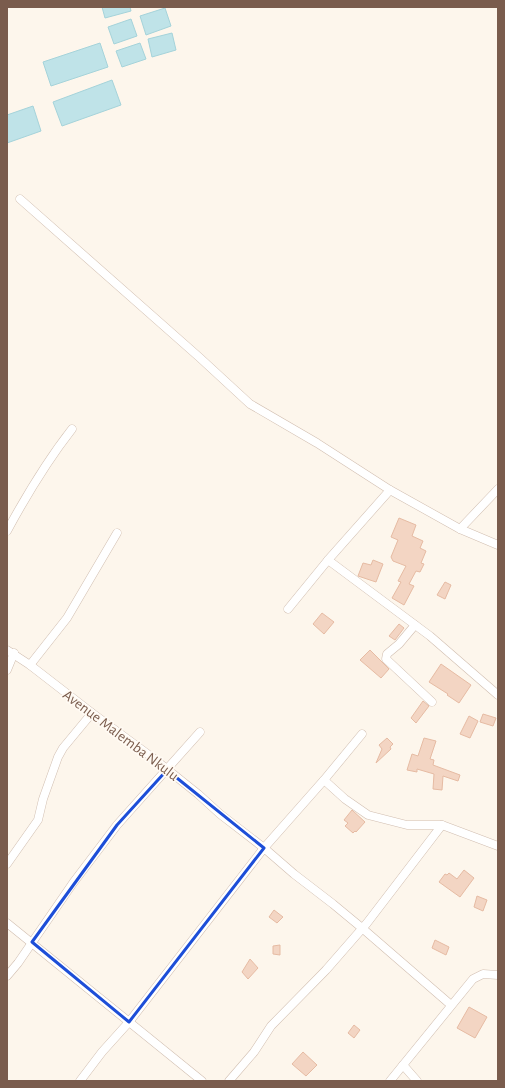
<svg xmlns="http://www.w3.org/2000/svg" width="505" height="1088" font-family="'Alegreya Sans',sans-serif">
<style>
.water{fill:#bfe3e8;stroke:#a5d3da}
.building{fill:#f3d5c3;stroke:#e6bba3}
.lines{fill:none;stroke-linecap:round;stroke-linejoin:round}
.street-casing{stroke:#d1beb0;stroke-width:9}
.street{stroke:#fff;stroke-width:8}
.marked{fill:none;stroke:#1d4ed8;stroke-width:3;stroke-linejoin:round}
.labels{text-anchor:middle;stroke-width:3.5;stroke-linejoin:round;paint-order:stroke}
.street-label{font-size:15px;fill:#7a5c4d;stroke:#fffaf3}
</style>
<rect width="100%" height="100%" fill="#fdf6ec"/>
<!-- water -->
<g class="water">
<path d="M102 7H130L131 11 105 18Z"/>
<path d="M165 8 171 26 146 35 140 16Z"/>
<path d="M131 19 137 36 114 44 108 27Z"/>
<path d="M172 33 176 50 152 57 148 39Z"/>
<path d="M100 43 108 67 51 86 43 62Z"/>
<path d="M140 43 146 59 122 67 116 51Z"/>
<path d="M112 80 121 105 62 126 53 102Z"/>
<path d="M33 106 41 131 7 143V115Z"/>
</g>
<!-- building -->
<g class="building">
<path d="M399 518 416 525 412 536 423 541 420 548 426 551 421 563 424 564 420 572 416 571 409 584 414 586 404 605 392 598 401 582 398 581 406 566 393 561 391 557 398 540 391 537Z"/>
<path d="M373 560 383 564 376 582 358 576 363 563 371 565Z"/>
<path d="M445 582 451 585 445 599 437 595Z"/>
<path d="M322 613 334 622 324 634 313 624Z"/>
<path d="M399 624 404 628 395 640 389 636Z"/>
<path d="M370 650 389 669 381 678 360 660Z"/>
<path d="M441 664 471 685 459 703 447 695 448 694 429 682Z"/>
<path d="M423 701 429 706 416 723 411 718Z"/>
<path d="M483 714 496 718 493 726 480 722Z"/>
<path d="M469 716 478 721 470 738 460 734Z"/>
<path d="M387 738 393 744 390 747 391 749 376 763 382 749 379 745Z"/>
<path d="M424 738 436 741 430 759 434 760 433 765 460 775 458 781 443 776 442 790 433 789 434 774 417 769V772L407 770 412 754 418 756Z"/>
<path d="M352 810 365 822 356 832 355 831 353 833 345 826 348 823 344 820Z"/>
<path d="M464 870 474 878 460 897 439 882 445 874 447 875 449 873 457 879Z"/>
<path d="M477 896 487 900 483 911 474 907Z"/>
<path d="M274 910 283 917 277 923 269 917Z"/>
<path d="M435 940 449 947 446 955 432 948Z"/>
<path d="M280 945V955L273 954V946Z"/>
<path d="M250 959 258 968 248 979 242 972Z"/>
<path d="M469 1007 487 1017 475 1038 457 1028Z"/>
<path d="M354 1025 360 1030 354 1038 348 1033Z"/>
<path d="M303 1052 317 1065 306 1076 292 1064Z"/>
</g>
<g class="lines">
<defs>
<g id="street">
<path d="M20 199 199 357 250 404 317 443 390 490 460 529 498 545"/>
<path d="M460 529 498 489"/>
<path d="M7 531C26 496 47 461 72 429"/>
<path d="M328 560 430 636 498 695"/>
<path d="M288 609 328 560 390 490"/>
<path d="M415 625 399 644 387 654 386 659 432 702"/>
<path d="M7 650 30 665 92 713 153 758 198 794 220 814 264 848 324 780 345 799 368 815 407 825H442L498 846"/>
<path d="M30 665 67 618 117 533"/>
<path d="M7 670 14 653"/>
<path d="M324 780 362 734"/>
<path d="M7 864 38 820 43 799 58 757 63 748 92 713"/>
<path d="M7 923 202 1081"/>
<path d="M7 976 18 963 73 883 117 825 200 732"/>
<path d="M403 1065 417 1081"/>
<path d="M80 1081 102 1052 129 1022 264 848 294 874 333 904 362 928 451 1005"/>
<path d="M229 1081 254 1052 271 1026 326 970 367 923 442 825"/>
<path d="M390 1081 473 979 483 974 498 975"/>
</g>
</defs>
<!-- street casing -->
<use href="#street" class="street-casing"/>
<!-- street -->
<use href="#street" class="street"/>
</g>
<!-- marked area -->
<path class="marked" d="M167 770 264 848 129 1022 32 942 117 825Z"/>
<g class="labels">
<!-- street labels -->
<g class="street-label">
<text transform="translate(121 735) rotate(37)" y="5">Avenue Malemba Nkulu</text>
</g>
</g>
<!-- border -->
<rect width="505" height="1088" fill="none" stroke="#7a5c4d" stroke-width="16"/>
</svg>
